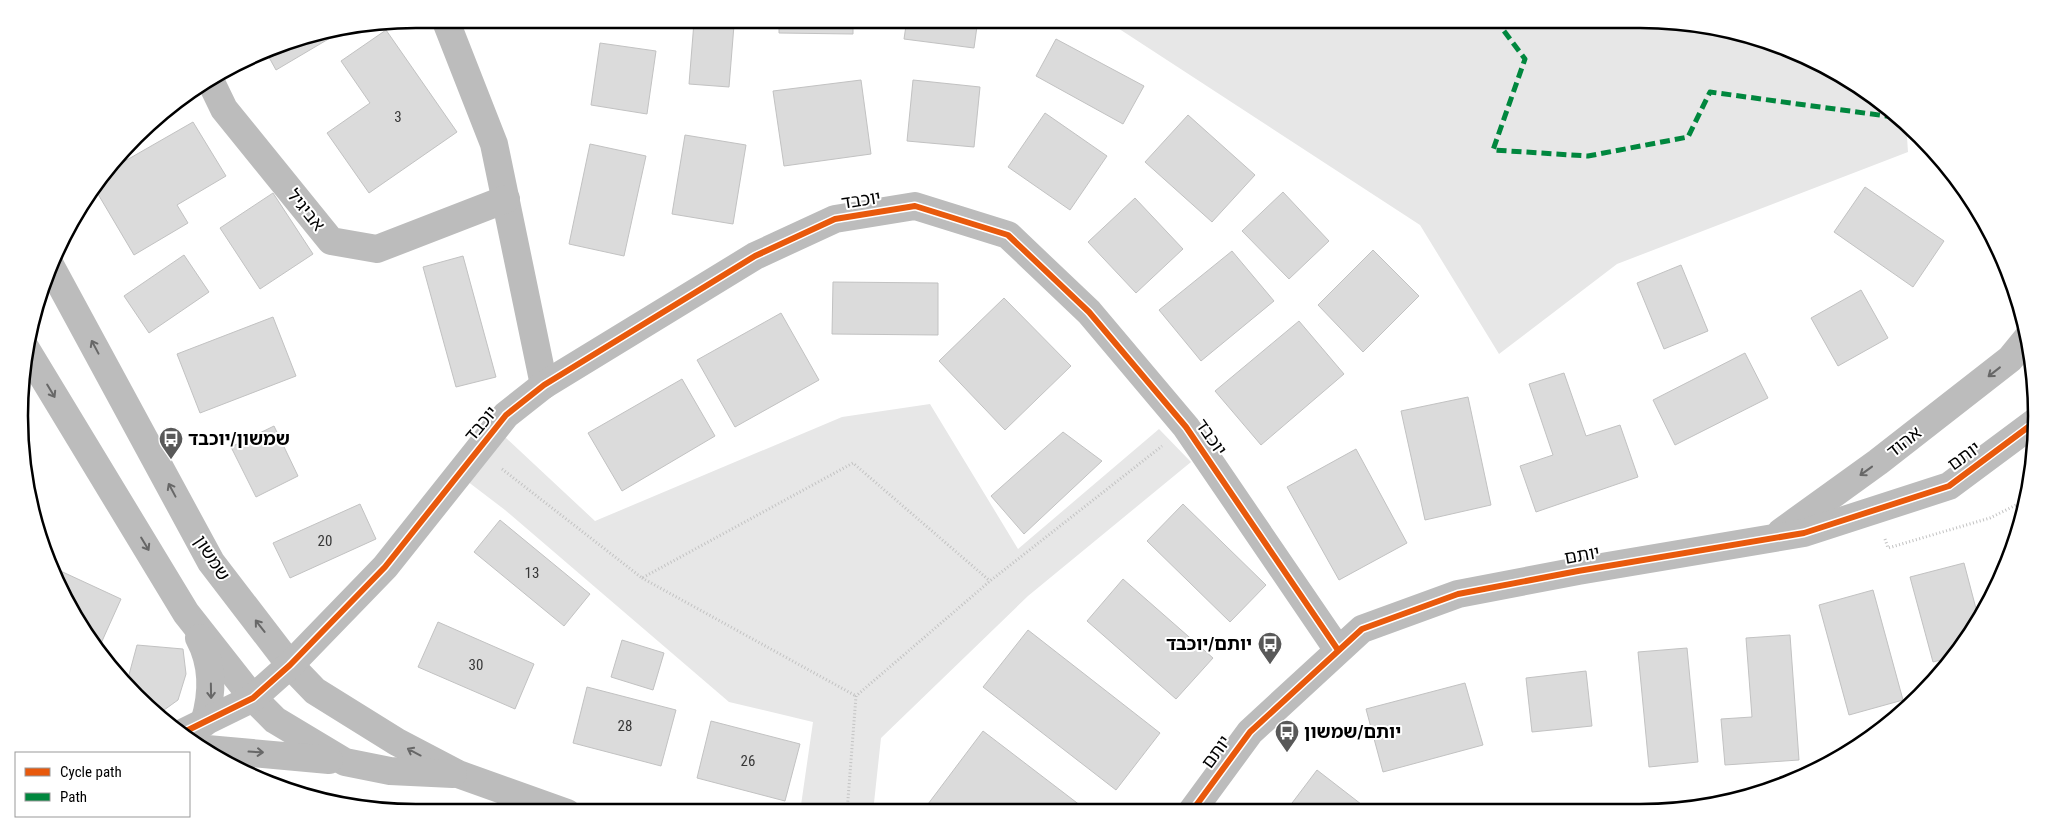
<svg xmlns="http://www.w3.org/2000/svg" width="2056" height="832" font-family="'Roboto Condensed','Noto Sans Hebrew',sans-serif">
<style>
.green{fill:#e7e7e7}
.building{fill:#dbdbdb;stroke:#c2c2c2}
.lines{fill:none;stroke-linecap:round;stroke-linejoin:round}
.path{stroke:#c2c2c2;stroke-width:3;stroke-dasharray:1 2.5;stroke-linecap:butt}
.minor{stroke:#bcbcbc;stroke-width:28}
.quiet{stroke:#00873e;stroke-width:5;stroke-dasharray:10 5;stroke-linecap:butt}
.cycleway-casing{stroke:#fff;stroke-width:9}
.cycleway{stroke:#e8590c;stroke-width:6}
.oneway{stroke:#676767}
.labels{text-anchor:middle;stroke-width:4;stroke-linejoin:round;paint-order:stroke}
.number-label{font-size:15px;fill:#373737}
.street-label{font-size:18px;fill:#000;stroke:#fff}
.poi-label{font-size:18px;font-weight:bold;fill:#000;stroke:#fff;text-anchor:start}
.rim{fill:none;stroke:#000;stroke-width:2.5}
</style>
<rect width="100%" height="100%" fill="#fff"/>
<!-- green -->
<g class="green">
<path d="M1104 19H1640L1767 40 1838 72 1902 117 1906 122 1908 152 1617 264 1499 354 1420 225Z"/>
<path d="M930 404 1018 549 1159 429 1191 462 1028 596 881 738 873 812H800L813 722 729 702 505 510 467 481 505 437 595 521 842 417Z"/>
</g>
<!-- building -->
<g class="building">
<path d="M779 19H853V34L779 33Z"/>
<path d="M907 19H978L974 48 904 39Z"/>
<path d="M694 22 734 25 729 87 689 84Z"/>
<path d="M386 30 457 132 369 193 327 133 370 103 341 61Z"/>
<path d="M342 31 276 70 265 50 288 40Z"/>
<path d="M1056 39 1144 86 1123 124 1036 76Z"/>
<path d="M600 43 656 51 647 114 591 105Z"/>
<path d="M861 80 871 154 784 166 773 91Z"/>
<path d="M913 80 980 87 974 147 907 141Z"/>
<path d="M1045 113 1107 156 1070 210 1008 167Z"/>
<path d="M1188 115 1255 175 1212 222 1145 162Z"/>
<path d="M193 122 226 176 177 205 188 223 134 255 95 189 111 169Z"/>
<path d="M685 135 746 145 733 224 672 214Z"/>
<path d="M590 144 646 156 624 256 569 244Z"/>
<path d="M1865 187 1944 241 1913 287 1834 232Z"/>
<path d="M1283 192 1329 241 1289 279 1242 231Z"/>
<path d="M273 193 313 254 260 289 220 228Z"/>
<path d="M1135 198 1183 249 1136 293 1088 242Z"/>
<path d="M1373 250 1419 296 1363 352 1318 305Z"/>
<path d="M1232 251 1274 301 1201 361 1159 310Z"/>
<path d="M184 255 209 292 149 333 124 296Z"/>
<path d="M463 256 496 377 456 387 423 267Z"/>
<path d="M1681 265 1708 331 1664 349 1637 283Z"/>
<path d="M833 282 938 283V335L832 334Z"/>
<path d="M1861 290 1888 338 1838 366 1811 318Z"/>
<path d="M1004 298 1071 366 1005 430 939 361Z"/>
<path d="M781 313 819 380 735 427 697 360Z"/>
<path d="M273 317 296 376 200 413 177 354Z"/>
<path d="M1299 321 1344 374 1261 445 1215 391Z"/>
<path d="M1745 353 1768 398 1675 445 1653 400Z"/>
<path d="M1564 373 1586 436 1620 425 1638 477 1536 512 1520 466 1553 455 1529 384Z"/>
<path d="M682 379 715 436 622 491 588 433Z"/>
<path d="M1468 397 1491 505 1425 520 1401 411Z"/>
<path d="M274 426 298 476 256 497 231 447Z"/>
<path d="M1063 432 1102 461 1024 534 991 496Z"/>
<path d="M1356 449 1407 543 1339 580 1287 487Z"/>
<path d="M360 504 376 539 290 578 273 543Z"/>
<path d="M1183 504 1266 585 1230 622 1147 541Z"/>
<path d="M500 520 590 594 564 626 474 552Z"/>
<path d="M1964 563 1979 620 1970 636 1953 657 1933 662 1910 577Z"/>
<path d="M54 568 121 599 98 650 72 615Z"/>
<path d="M1123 579 1213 658 1176 699 1087 621Z"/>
<path d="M1873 590 1903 700 1849 715 1819 605Z"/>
<path d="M438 622 534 664 515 709 418 667Z"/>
<path d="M1028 630 1160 733 1116 790 983 687Z"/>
<path d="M1790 635 1799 760 1725 765 1721 719 1752 717 1746 638Z"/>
<path d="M622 640 664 653 653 690 611 677Z"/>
<path d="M137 645 183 649 186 674 178 700 157 715 126 686Z"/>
<path d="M1687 648 1698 762 1649 767 1638 652Z"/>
<path d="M1586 671 1592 726 1532 732 1526 678Z"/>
<path d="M1465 683 1483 745 1383 772 1366 709Z"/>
<path d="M587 687 676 710 661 766 573 743Z"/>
<path d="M711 721 800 744 785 801 697 778Z"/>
<path d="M983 731 1085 809 1083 811 922 812Z"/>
<path d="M1317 770 1370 811H1286Z"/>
</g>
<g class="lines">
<!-- path -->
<g class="path">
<path d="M1901 118 1905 121"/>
<path d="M502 469 642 578 853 463 990 581"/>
<path d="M1885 539 1888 548 1990 518 2026 500"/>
<path d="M642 578 856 696"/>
<path d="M847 812 856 696 990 581 1162 446"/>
</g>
<!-- minor -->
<g class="minor">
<path d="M445 19 494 144 544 385"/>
<path d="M209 78 224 109 331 241 377 249 506 199"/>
<path d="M50 265 211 562 290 665 315 691 397 742 458 774 567 813"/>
<path d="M26 349 186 613 253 698 275 720 345 762 390 771 453 774"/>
<path d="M1781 532 1878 462 2010 359 2028 337"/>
<path d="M199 638C214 666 213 694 204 723"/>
<path d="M180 734 253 698 290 665 385 567 506 415 544 385 755 256 835 219 915 206 1008 235 1089 312 1186 427 1338 650"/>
<path d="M207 749 329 760"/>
<path d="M1192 811 1250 732 1362 629 1458 594 1578 571 1804 533 1949 486 2035 422"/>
</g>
<!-- quiet -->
<path class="quiet" d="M1495 19 1525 59 1493 150 1588 156 1688 137 1710 92 1901 118"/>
<defs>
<g id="cycleway">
<path d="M180 734 253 698 290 665 385 567 506 415 544 385 755 256 835 219 915 206 1008 235 1089 312 1186 427 1338 650"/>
<path d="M1192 811 1250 732 1362 629 1458 594 1578 571 1804 533 1949 486 2035 422"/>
</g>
</defs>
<!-- cycleway casing -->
<use href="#cycleway" class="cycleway-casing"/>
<!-- cycleway -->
<use href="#cycleway" class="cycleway"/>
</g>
<!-- one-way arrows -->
<defs><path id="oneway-shaft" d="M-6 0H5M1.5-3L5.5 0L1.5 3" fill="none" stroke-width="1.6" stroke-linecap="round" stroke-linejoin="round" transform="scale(1.25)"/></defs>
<g class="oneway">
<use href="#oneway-shaft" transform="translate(95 347) rotate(-118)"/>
<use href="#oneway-shaft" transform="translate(1994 372) rotate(142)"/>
<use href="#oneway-shaft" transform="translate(51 391) rotate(59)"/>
<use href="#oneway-shaft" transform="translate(1866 471) rotate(144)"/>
<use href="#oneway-shaft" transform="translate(172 490) rotate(-118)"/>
<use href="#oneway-shaft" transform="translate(145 544) rotate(59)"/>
<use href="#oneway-shaft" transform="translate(260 626) rotate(-128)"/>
<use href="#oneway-shaft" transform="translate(211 691) rotate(89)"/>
<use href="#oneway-shaft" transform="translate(256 752) rotate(3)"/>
<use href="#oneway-shaft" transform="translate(414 752) rotate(-152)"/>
</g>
<!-- icons -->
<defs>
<symbol id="bus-pin" viewBox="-11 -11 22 30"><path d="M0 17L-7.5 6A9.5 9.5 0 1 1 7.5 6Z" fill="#595959" stroke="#fff"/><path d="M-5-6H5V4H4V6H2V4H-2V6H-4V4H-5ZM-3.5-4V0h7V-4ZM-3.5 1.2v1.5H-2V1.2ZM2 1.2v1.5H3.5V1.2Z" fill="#fff"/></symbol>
</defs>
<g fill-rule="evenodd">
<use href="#bus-pin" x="157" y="425" width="28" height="38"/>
<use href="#bus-pin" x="1256" y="630" width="28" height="38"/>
<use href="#bus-pin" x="1273" y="718" width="28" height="38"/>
</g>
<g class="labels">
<!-- number labels -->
<g class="number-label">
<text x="398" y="122">3</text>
<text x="325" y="546">20</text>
<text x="532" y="578">13</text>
<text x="476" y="670">30</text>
<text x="625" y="731">28</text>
<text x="748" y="766">26</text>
</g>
<!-- street labels -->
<g class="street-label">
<text transform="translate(861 200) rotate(-9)" y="6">יוכבד</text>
<text transform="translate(306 210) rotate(51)" y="6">אביגיל</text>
<text transform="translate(481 424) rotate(-50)" y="6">יוכבד</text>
<text transform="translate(1211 437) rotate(55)" y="6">יוכבד</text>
<text transform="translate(1904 442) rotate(-38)" y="6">אהוד</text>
<text transform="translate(1964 456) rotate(-36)" y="6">יותם</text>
<text transform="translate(1582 555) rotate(-10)" y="6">יותם</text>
<text transform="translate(212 558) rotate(57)" y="6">שמשון</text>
<text transform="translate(1216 752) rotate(-54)" y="6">יותם</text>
</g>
<!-- poi labels -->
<g class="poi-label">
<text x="188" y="445">שמשון/יוכבד</text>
<text x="1252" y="650" text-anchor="end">יותם/יוכבד</text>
<text x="1304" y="738">יותם/שמשון</text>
</g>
</g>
<!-- crop -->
<path d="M0 0H2056V832H0ZM416 28H1640A388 388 0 0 1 2028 416V416A388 388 0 0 1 1640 804H416A388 388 0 0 1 28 416V416A388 388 0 0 1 416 28Z" fill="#fff" fill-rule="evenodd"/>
<path class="rim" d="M416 28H1640A388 388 0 0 1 2028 416V416A388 388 0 0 1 1640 804H416A388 388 0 0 1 28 416V416A388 388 0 0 1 416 28Z"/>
<!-- legend -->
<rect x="15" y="752" width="175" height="65" fill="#ffffff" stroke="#999999"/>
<rect x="25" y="768" width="25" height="8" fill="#e8590c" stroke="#999999"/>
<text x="60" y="777" font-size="15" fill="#000000">Cycle path</text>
<rect x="25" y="793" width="25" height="8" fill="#00873e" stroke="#999999"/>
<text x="60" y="802" font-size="15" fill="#000000">Path</text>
</svg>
